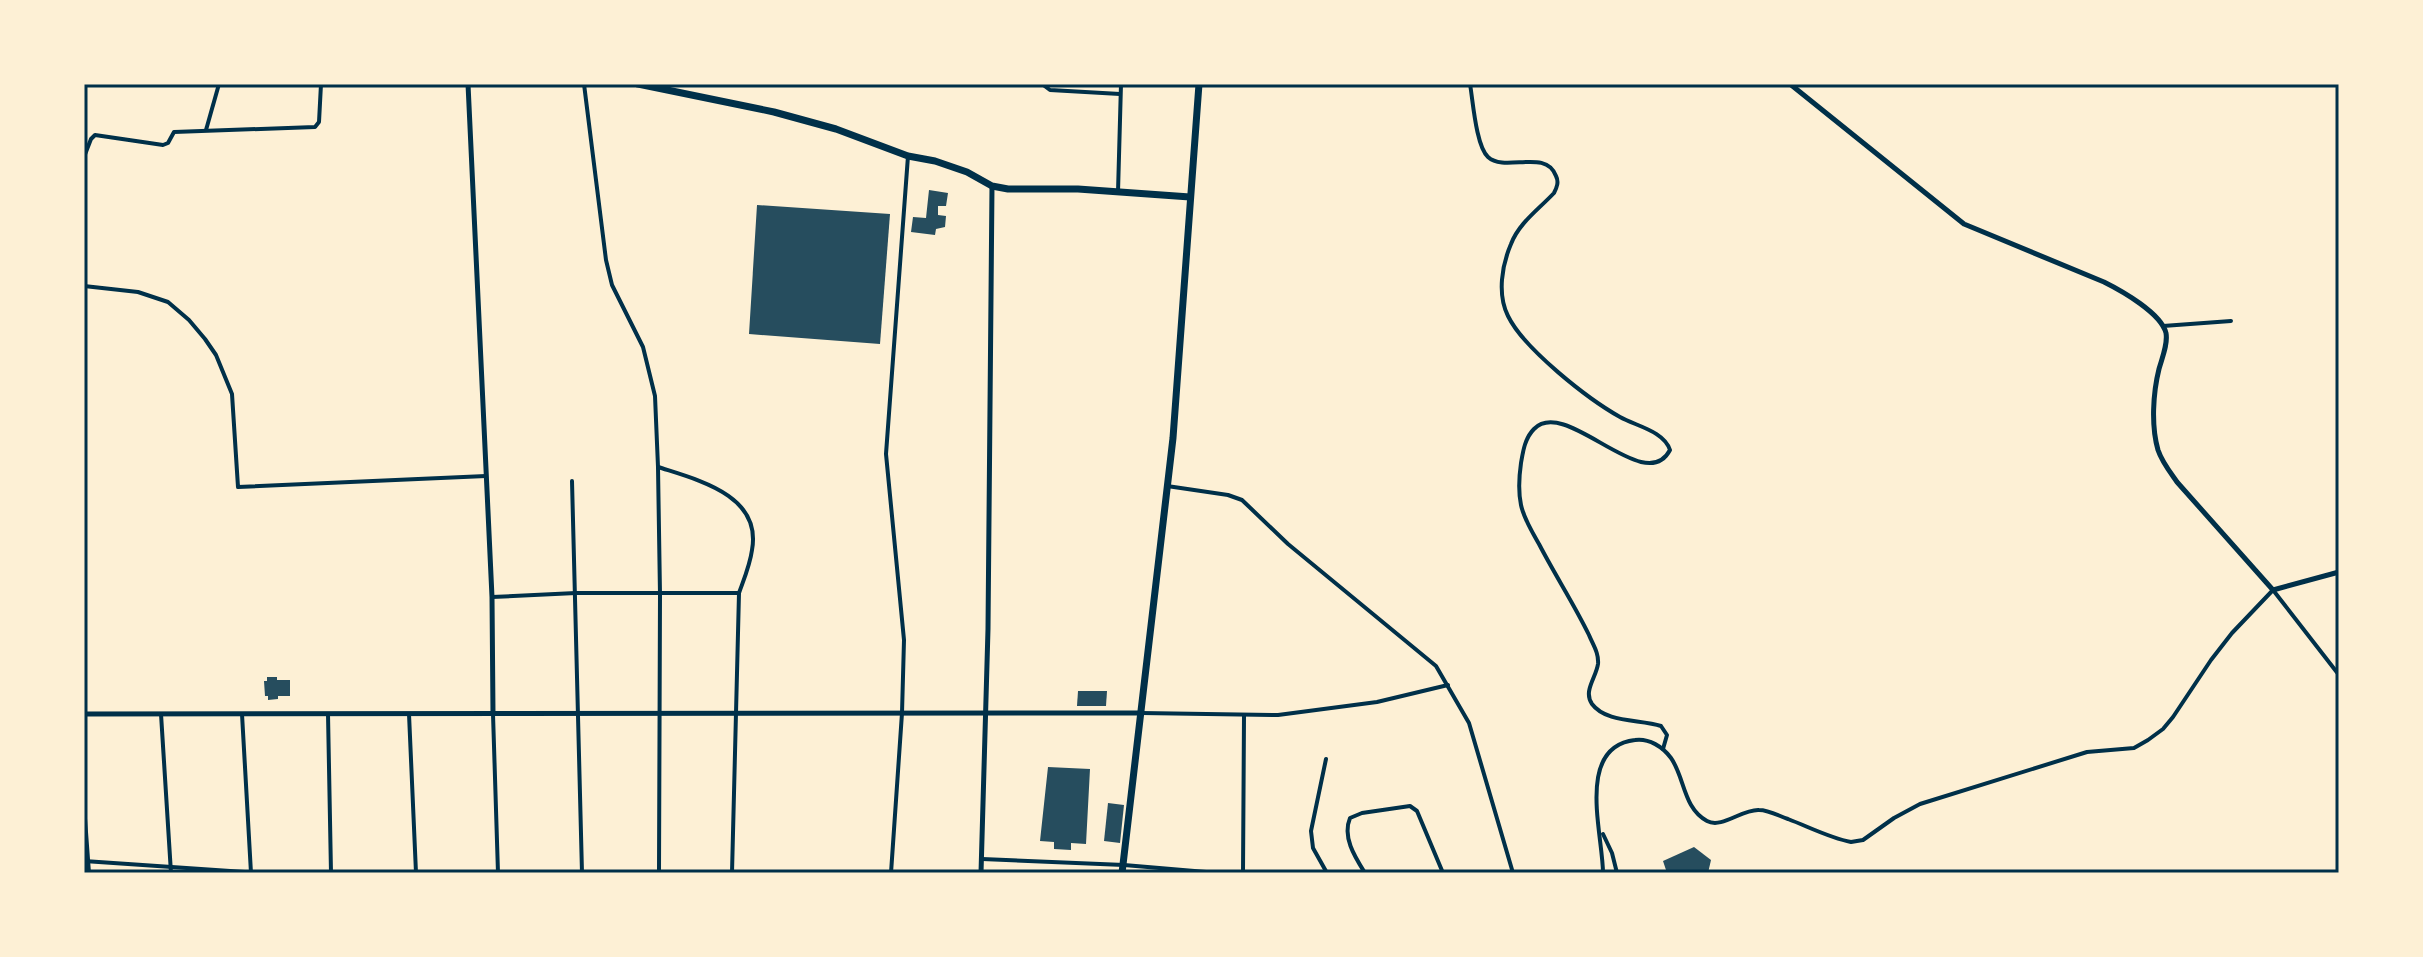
<svg xmlns="http://www.w3.org/2000/svg" width="2423" height="957" font-family="Lato,sans-serif">
<style>
.building{fill:#264d5e}
.lines{fill:none;stroke-linecap:round;stroke-linejoin:round}
.minor{stroke:#003049;stroke-width:4}
.tertiary{stroke:#003049;stroke-width:5}
.primary{stroke:#003049;stroke-width:7}
.neatline{fill:none;stroke:#003049;stroke-width:3}
</style>
<rect width="100%" height="100%" fill="#fdf0d5"/>
<!-- building -->
<g class="building">
<path d="M929 190 948 193 946 206H938V215L946 216 945 227 936 229 935 235 911 232 913 217 926 218Z"/>
<path d="M757 205 890 214 880 344 749 334Z"/>
<path d="M267 677H277V680H290V696H278V699L268 700V696H265L264 681H267Z"/>
<path d="M1078 691H1107L1106 706H1077Z"/>
<path d="M1048 767 1090 769 1086 844 1071 843V850L1054 849V842L1040 841Z"/>
<path d="M1108 803 1124 805 1120 843 1104 841Z"/>
<path d="M1694 847 1711 860 1708 873H1667L1663 861Z"/>
</g>
<g class="lines">
<!-- minor -->
<g class="minor">
<path d="M584 84 606 260 612 285 643 347 655 396 658 467 660 594 659 873"/>
<path d="M1042 84 1050 90 1120 94"/>
<path d="M1470 84C1473 101 1476 146 1488 157 1505 173 1546 148 1556 176 1559 182 1557 187 1554 193 1538 210 1519 223 1511 244 1502 265 1497 294 1508 316 1524 349 1588 399 1620 417 1636 426 1664 431 1670 450 1645 498 1566 396 1534 429 1525 438 1523 451 1521 463 1519 477 1518 491 1521 505 1524 519 1532 532 1539 544 1555 575 1574 604 1589 635 1593 645 1599 653 1598 664 1596 678 1583 691 1592 704 1606 723 1640 719 1661 726L1667 735 1663 749"/>
<path d="M206 130 219 84"/>
<path d="M84 157 91 139 95 135 163 145 168 143 174 132 315 127 319 122 321 84"/>
<path d="M1118 192 1121 84"/>
<path d="M84 286 138 292 168 302 189 320 205 339 216 355 232 394 238 487 486 476"/>
<path d="M2163 326 2231 321"/>
<path d="M658 467C698 480 762 495 752 550 750 565 744 579 739 593L732 873"/>
<path d="M572 481 582 873"/>
<path d="M1167 486 1228 495 1242 500 1288 544 1436 666 1469 723 1513 873"/>
<path d="M492 597 576 593H739"/>
<path d="M1141 713 1278 715 1377 702 1448 685"/>
<path d="M161 714 171 873"/>
<path d="M242 714 251 873"/>
<path d="M328 714 331 873"/>
<path d="M409 714 416 873"/>
<path d="M493 714 498 873"/>
<path d="M1326 759 1311 831 1313 848 1327 873"/>
<path d="M84 805 89 873"/>
<path d="M1603 834 1612 853 1617 873"/>
<path d="M982 859 1124 865 1218 873"/>
<path d="M84 861 259 873"/>
<path d="M891 873 902 713 904 640 886 454 908 156"/>
<path d="M1243 873 1244 716"/>
<path d="M1365 873C1355 857 1342 837 1350 818L1362 813 1410 806 1417 811 1443 873"/>
<path d="M1603 873C1603 834 1575 747 1635 740 1649 738 1663 747 1671 758 1685 778 1683 808 1707 821 1722 829 1742 809 1759 810 1769 810 1779 816 1788 819 1809 827 1830 838 1851 842L1863 840 1894 818 1920 804 2087 752 2134 748 2148 740 2163 729 2173 717 2211 660 2232 633 2273 590 2339 675"/>
</g>
<!-- tertiary -->
<g class="tertiary">
<path d="M468 84 492 597 493 714"/>
<path d="M1790 84 1964 224 2104 282C2122 291 2161 313 2166 333 2168 344 2162 358 2159 369 2153 393 2151 426 2158 450 2162 462 2170 472 2177 482L2273 590 2339 572"/>
<path d="M84 714 1141 713"/>
<path d="M981 873 988 629 992 186"/>
</g>
<!-- primary -->
<g class="primary">
<path d="M638 84 774 112 836 129 908 156 935 161 967 172 992 186 1008 189H1078L1190 197"/>
<path d="M1122 873 1173 438 1199 84"/>
</g>
</g>
<!-- border -->
<rect width="2423" height="957" fill="none" stroke="#fdf0d5" stroke-width="172"/>
<rect x="86" y="86" width="2251" height="785" class="neatline"/>
</svg>
